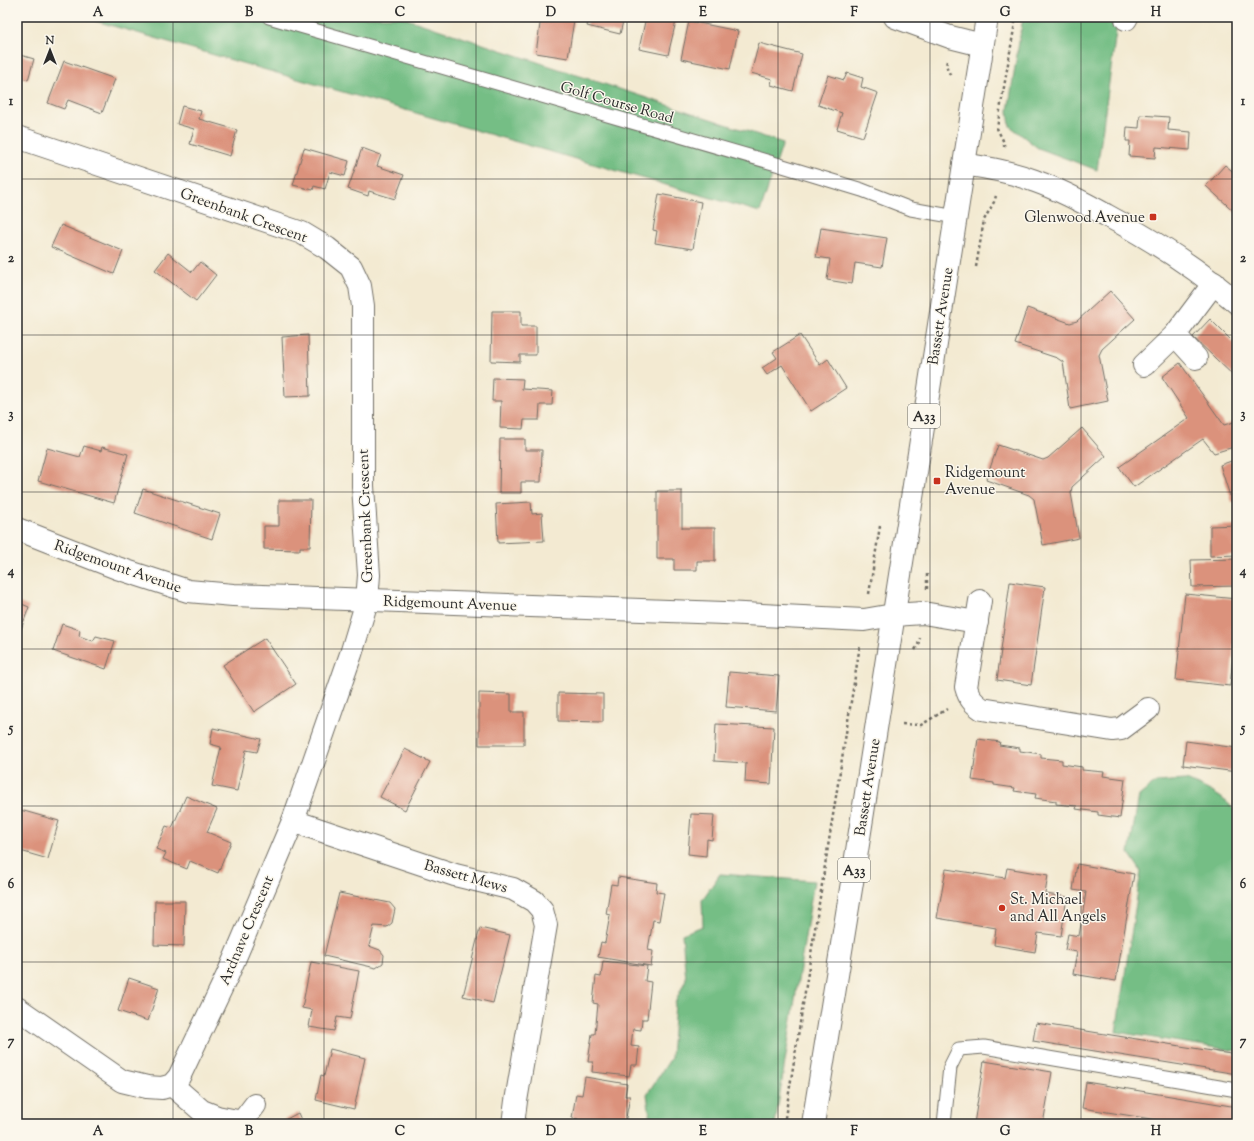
<svg xmlns="http://www.w3.org/2000/svg" width="1254" height="1141" font-family="'Sorts Mill Goudy',serif">
<style>
.forest{fill:#75be85;stroke:#507458}
.building{fill:#db927b}
.lines{fill:none;stroke-linecap:round;stroke-linejoin:round}
.service-casing{stroke:#716e65;stroke-width:15}
.minor-casing{stroke:#716e65;stroke-width:24}
.primary-casing{stroke:#716e65;stroke-width:24}
.path{stroke:#716e65;stroke-width:2.5;stroke-dasharray:3 3;stroke-linecap:butt}
.service{stroke:#fff;stroke-width:13}
.minor{stroke:#fff;stroke-width:22}
.primary{stroke:#fff;stroke-width:22}
.grid{fill:none;stroke:#2b2b2b;stroke-width:1;stroke-opacity:0.55}
.poi-dot{fill:#c8321e;stroke:#fbf7ec;stroke-width:1.5}
.labels{text-anchor:middle;stroke-width:3;stroke-linejoin:round;paint-order:stroke}
.shield{fill:#fbf7ec;stroke:#696865;stroke-width:1}
.shield-label{font-size:14px;font-weight:bold;fill:#2b2b2b}
.street-label{font-size:15px;fill:#2b2b2b;stroke:#fbf7ec}
.poi-label{font-size:15px;fill:#2b2b2b;stroke:#fbf7ec;text-anchor:start}
.neatline{fill:none;stroke:#2b2b2b;stroke-width:1.5}
.grid-label{font-size:13px;text-anchor:middle;font-weight:bold;fill:#2b2b2b}
</style>
<rect width="100%" height="100%" fill="#fbf7ec"/>
<filter id="ink" filterUnits="userSpaceOnUse"><feTurbulence type="fractalNoise" baseFrequency=".025" numOctaves="2"/><feDisplacementMap in="SourceGraphic" scale="8" xChannelSelector="R" yChannelSelector="G"/><feConvolveMatrix kernelMatrix="1 2 1 2 8 2 1 2 1" color-interpolation-filters="sRGB"/></filter>
<filter id="wash" filterUnits="userSpaceOnUse"><feTurbulence type="fractalNoise" baseFrequency=".012" numOctaves="4" result="noise"/><feDisplacementMap in="SourceGraphic" scale="16" xChannelSelector="R" yChannelSelector="G"/><feGaussianBlur stdDeviation="0.9" result="paint"/><feColorMatrix in="noise" values="0 0 0 0 0 0 0 0 0 0 0 0 0 0 0 0 0 1.4 0 .05"/><feComposite in="paint" operator="in"/></filter>
<g filter="url(#wash)">
<rect width="100%" height="100%" fill="#f3ead2"/>
<!-- forest -->
<g class="forest">
<path d="M82 17H401L783 143 760 212Z"/>
<path d="M1023 17H1118L1097 170 1038 148 1010 126 1008 111Z"/>
<path d="M1186 780C1203 787 1227 797 1237 814V1051L1116 1032 1141 871 1129 853 1139 796 1156 782Z"/>
<path d="M720 874 814 881 775 1124H651L647 1094 671 1058 675 1003 686 979 682 934 703 926 702 900Z"/>
</g>
<g id="blocks">
<!-- building -->
<g class="building">
<path d="M541 17H555L574 20 568 58 536 53Z"/>
<path d="M589 17H624L620 34 587 26Z"/>
<path d="M646 17H677L668 55 639 49Z"/>
<path d="M689 21 738 31 730 69 681 59Z"/>
<path d="M759 43 802 54 793 91 771 85 772 79 751 73Z"/>
<path d="M17 54 34 59 28 80 17 76Z"/>
<path d="M64 61 115 79 102 113 68 100 64 109 48 103Z"/>
<path d="M847 73 863 78 861 87 878 93 863 137 837 129 842 113 818 105 828 75 844 80Z"/>
<path d="M182 106 201 111 199 119 237 130 230 156 190 144 194 129 177 124Z"/>
<path d="M1140 115 1169 117 1168 130 1191 132 1190 150 1156 147 1155 158 1129 156 1130 141H1126L1127 127 1139 128Z"/>
<path d="M304 148 349 161 345 176 330 172 325 189 314 186 313 190 293 185Z"/>
<path d="M362 148 381 155 377 166 404 175 395 199 369 191 368 196 348 189Z"/>
<path d="M1225 165 1237 175V214L1206 186Z"/>
<path d="M659 194 701 202 693 249 655 243 657 231 653 230Z"/>
<path d="M61 225 123 251 114 274 51 247Z"/>
<path d="M821 228 887 238 882 267 855 263 852 284 827 280 830 259 816 257Z"/>
<path d="M168 253 192 272 200 262 216 275 196 301 155 270Z"/>
<path d="M1110 291 1135 319 1102 349 1099 355 1108 401 1070 409 1063 362 1057 358 1015 344 1027 308 1070 323 1077 321Z"/>
<path d="M492 311H521V326H536V355H520V362L491 361Z"/>
<path d="M1210 319 1237 346V379L1193 337Z"/>
<path d="M308 335 310 396 285 397 282 337Z"/>
<path d="M800 335 820 365 828 359 846 388 811 411 782 365 767 375 762 368 777 358 773 352Z"/>
<path d="M1180 363 1224 425 1237 421V446L1214 453 1203 439 1134 487 1119 467 1189 418 1162 377Z"/>
<path d="M493 378 523 379 522 389 553 391 552 405H540L539 420H524L523 429 500 428 501 401H492Z"/>
<path d="M1082 428 1106 456 1072 487 1071 493 1079 538 1043 545 1034 499 1029 495 986 480 998 445 1043 460 1048 458Z"/>
<path d="M500 439H525V450H542L541 482H521V493H499Z"/>
<path d="M84 446 101 451 102 447 128 454 114 503 38 481 47 448 80 457Z"/>
<path d="M1237 459V501L1232 502 1220 465Z"/>
<path d="M143 489 220 514 212 539 135 513Z"/>
<path d="M657 491H682V528H715V561H697V570H674V559H657Z"/>
<path d="M279 500H311L310 547H300V550L264 549V526H279Z"/>
<path d="M531 502 532 514 542 513 544 541 498 543 496 504Z"/>
<path d="M1237 525V555L1210 556V526Z"/>
<path d="M1237 559V586L1192 587 1191 560Z"/>
<path d="M1010 582 1045 587 1031 685 997 680Z"/>
<path d="M1185 594 1237 599V615L1230 686 1176 680Z"/>
<path d="M17 602 29 607 20 632 17 631Z"/>
<path d="M62 624 80 630 79 636 93 641 96 636 115 641 106 669 53 651Z"/>
<path d="M265 638 296 684 254 712 223 665Z"/>
<path d="M729 672 779 676 776 711 726 707Z"/>
<path d="M479 693 511 694V712H524V745H479Z"/>
<path d="M558 693 603 694V722L558 721Z"/>
<path d="M716 724 774 727 771 784 745 782 746 763 714 761Z"/>
<path d="M213 728 261 739 257 752 246 750 237 791 212 786 221 747 210 744Z"/>
<path d="M978 739 1000 742 999 745 1020 748V751L1041 754V758L1062 760V764L1082 767V770L1104 772 1103 776 1125 779 1120 818 1098 815V812L1076 809 1077 806 1056 804V801L1035 798 1036 794 1014 791 1015 788 994 785V783L972 780Z"/>
<path d="M1186 741 1237 748V772L1183 765Z"/>
<path d="M405 749 430 762 405 810 380 797Z"/>
<path d="M186 796 217 809 207 832 231 842 218 873 190 861 187 869 163 859 166 853 156 849 166 826 172 828Z"/>
<path d="M17 809 59 821 48 859 17 850Z"/>
<path d="M691 814 714 815 712 840 707 839 706 856 688 854Z"/>
<path d="M1077 864 1134 874 1116 981 1073 974 1077 952 1065 950 1068 934 1079 936 1086 892 1073 890Z"/>
<path d="M1007 868 1048 875 1045 894 1067 897 1061 936 1038 933 1035 952 994 945 996 928 937 918 946 869 1005 878Z"/>
<path d="M618 877 657 883 656 892 664 893 659 921 653 920 648 950 653 951 651 966 598 957 601 942 605 943 610 915 606 914 611 884 617 885Z"/>
<path d="M339 893 390 903 395 909 392 923 387 927 374 926 369 946 380 950 384 955 383 963 376 968 324 956Z"/>
<path d="M155 901H185L184 946 154 945Z"/>
<path d="M480 928 510 935 493 1003 463 996Z"/>
<path d="M603 961 647 966 645 981 651 982 647 1019H642L641 1030 633 1029 631 1046 639 1047 637 1065H631L629 1076 592 1072 593 1062H588L592 1034H595L598 1004 593 1003 596 976 601 977Z"/>
<path d="M311 962 359 971 350 1019 337 1017 334 1031 309 1027 312 1010 302 1008Z"/>
<path d="M129 978 159 988 148 1021 118 1011Z"/>
<path d="M1036 1023 1237 1055V1074L1033 1041Z"/>
<path d="M330 1049 365 1058 354 1109 316 1100 321 1075 324 1076Z"/>
<path d="M984 1061 1052 1072 1043 1124H974Z"/>
<path d="M585 1077 627 1084 625 1096H630L625 1124H577L578 1119 572 1118 576 1094 582 1095Z"/>
<path d="M1086 1082 1237 1107V1124H1183L1082 1108Z"/>
<path d="M298 1113 303 1124H277Z"/>
</g>
</g>
</g>
<g filter="url(#ink)">
<use href="#blocks" fill-opacity="0" stroke="#716e65" stroke-width="1"/>
<g class="lines">
<defs>
<g id="service">
<path d="M269 17 773 163 862 190 911 209 956 217"/>
<path d="M944 1124 950 1067 959 1049 984 1047 1237 1090"/>
</g>
<g id="minor">
<path d="M895 17 950 37 982 45"/>
<path d="M1126 19 1127 17"/>
<path d="M17 137 302 233 327 248 351 267 360 286 363 306V486L369 575 367 601 351 654 293 821 228 974 179 1077 172 1085 162 1088 147 1087 122 1081 17 1008"/>
<path d="M964 164C988 168 1012 172 1035 181 1060 190 1083 202 1106 215 1153 240 1197 268 1237 303"/>
<path d="M1175 335 1196 358"/>
<path d="M1144 365 1175 335 1214 283"/>
<path d="M17 529 117 568 188 591 233 595 724 613 864 620 893 615 923 613 977 622"/>
<path d="M980 601 966 687C969 698 973 703 982 709L1112 730 1121 729 1148 709"/>
<path d="M293 821 455 875 513 889 534 901 542 910 546 925 516 1101 513 1124"/>
<path d="M172 1085 202 1111 217 1117 242 1122 243 1124"/>
<path d="M242 1122 255 1105"/>
</g>
<path id="primary" d="M813 1124 854 870 987 17"/>
</defs>
<!-- service casing -->
<use href="#service" class="service-casing"/>
<!-- minor casing -->
<use href="#minor" class="minor-casing"/>
<!-- primary casing -->
<use href="#primary" class="primary-casing"/>
<!-- path -->
<g class="path">
<path d="M947 61 946 65 951 77"/>
<path d="M1004 147C1005 141 999 134 997 128L1016 17"/>
<path d="M976 267 984 220 994 202 996 196"/>
<path d="M927 589V574"/>
<path d="M869 594 880 526"/>
<path d="M915 650 918 645 920 638"/>
<path d="M902 724 921 725 947 709"/>
<path d="M784 1124 860 645"/>
</g>
<!-- service -->
<use href="#service" class="service"/>
<!-- minor -->
<use href="#minor" class="minor"/>
<!-- primary -->
<use href="#primary" class="primary"/>
</g>
</g>
<!-- grid -->
<path class="grid" d="M173 17V1124M324 17V1124M476 17V1124M627 17V1124M778 17V1124M930 17V1124M1081 17V1124M17 179H1237M17 335H1237M17 492H1237M17 649H1237M17 806H1237M17 962H1237"/>
<!-- markers -->
<g class="poi-dot">
<rect x="1149" y="213" width="8" height="8" rx="2"/>
<rect x="933" y="477" width="8" height="8" rx="2"/>
<circle cx="1002" cy="908" r="4"/>
</g>
<g class="labels">
<!-- shield labels -->
<g class="shield">
<rect x="908" y="404" width="32" height="24" rx="3"/>
<rect x="838" y="858" width="32" height="24" rx="3"/>
</g>
<g class="shield-label">
<text x="924" y="421">A33</text>
<text x="854" y="875">A33</text>
</g>
<!-- street labels -->
<g class="street-label">
<text transform="translate(617 102) rotate(16)" y="5">Golf Course Road</text>
<text transform="translate(244 215) rotate(20)" y="5">Greenbank Crescent</text>
<text transform="translate(940 316) rotate(-81)" y="5">Bassett Avenue</text>
<text transform="translate(365 516) rotate(-92)" y="5">Greenbank Crescent</text>
<text transform="translate(118 566) rotate(19)" y="5">Ridgemount Avenue</text>
<text transform="translate(450 603) rotate(2)" y="5">Ridgemount Avenue</text>
<text transform="translate(867 787) rotate(-81)" y="5">Bassett Avenue</text>
<text transform="translate(466 876) rotate(16)" y="5">Bassett Mews</text>
<text transform="translate(246 930) rotate(-67)" y="5">Ardnave Crescent</text>
</g>
<!-- poi labels -->
<g class="poi-label">
<text x="1145" y="222" text-anchor="end">Glenwood Avenue</text>
<text x="945" y="477">Ridgemount<tspan x="945" dy="17">Avenue</tspan></text>
<text x="1010" y="904">St. Michael<tspan x="1010" dy="17">and All Angels</tspan></text>
</g>
</g>
<!-- margin -->
<rect width="1254" height="1141" fill="none" stroke="#fbf7ec" stroke-width="44"/>
<!-- north arrow -->
<g transform="translate(50 50)" stroke="#fbf7ec" stroke-width="3" paint-order="stroke">
<path d="M0-3L7 15L0 10L-7 15Z" fill="#2b2b2b"/>
<text y="-6" font-size="11" font-weight="bold" text-anchor="middle" fill="#2b2b2b">N</text>
</g>
<rect x="22" y="22" width="1210" height="1097" class="neatline"/>
<g class="grid-label">
<text x="98" y="16">A</text>
<text x="249" y="16">B</text>
<text x="400" y="16">C</text>
<text x="551" y="16">D</text>
<text x="703" y="16">E</text>
<text x="854" y="16">F</text>
<text x="1005" y="16">G</text>
<text x="1156" y="16">H</text>
<text x="11" y="105">1</text>
<text x="1243" y="105">1</text>
<text x="11" y="262">2</text>
<text x="1243" y="262">2</text>
<text x="11" y="418">3</text>
<text x="1243" y="418">3</text>
<text x="11" y="575">4</text>
<text x="1243" y="575">4</text>
<text x="11" y="732">5</text>
<text x="1243" y="732">5</text>
<text x="11" y="888">6</text>
<text x="1243" y="888">6</text>
<text x="11" y="1045">7</text>
<text x="1243" y="1045">7</text>
<text x="98" y="1135">A</text>
<text x="249" y="1135">B</text>
<text x="400" y="1135">C</text>
<text x="551" y="1135">D</text>
<text x="703" y="1135">E</text>
<text x="854" y="1135">F</text>
<text x="1005" y="1135">G</text>
<text x="1156" y="1135">H</text>
</g>
</svg>
